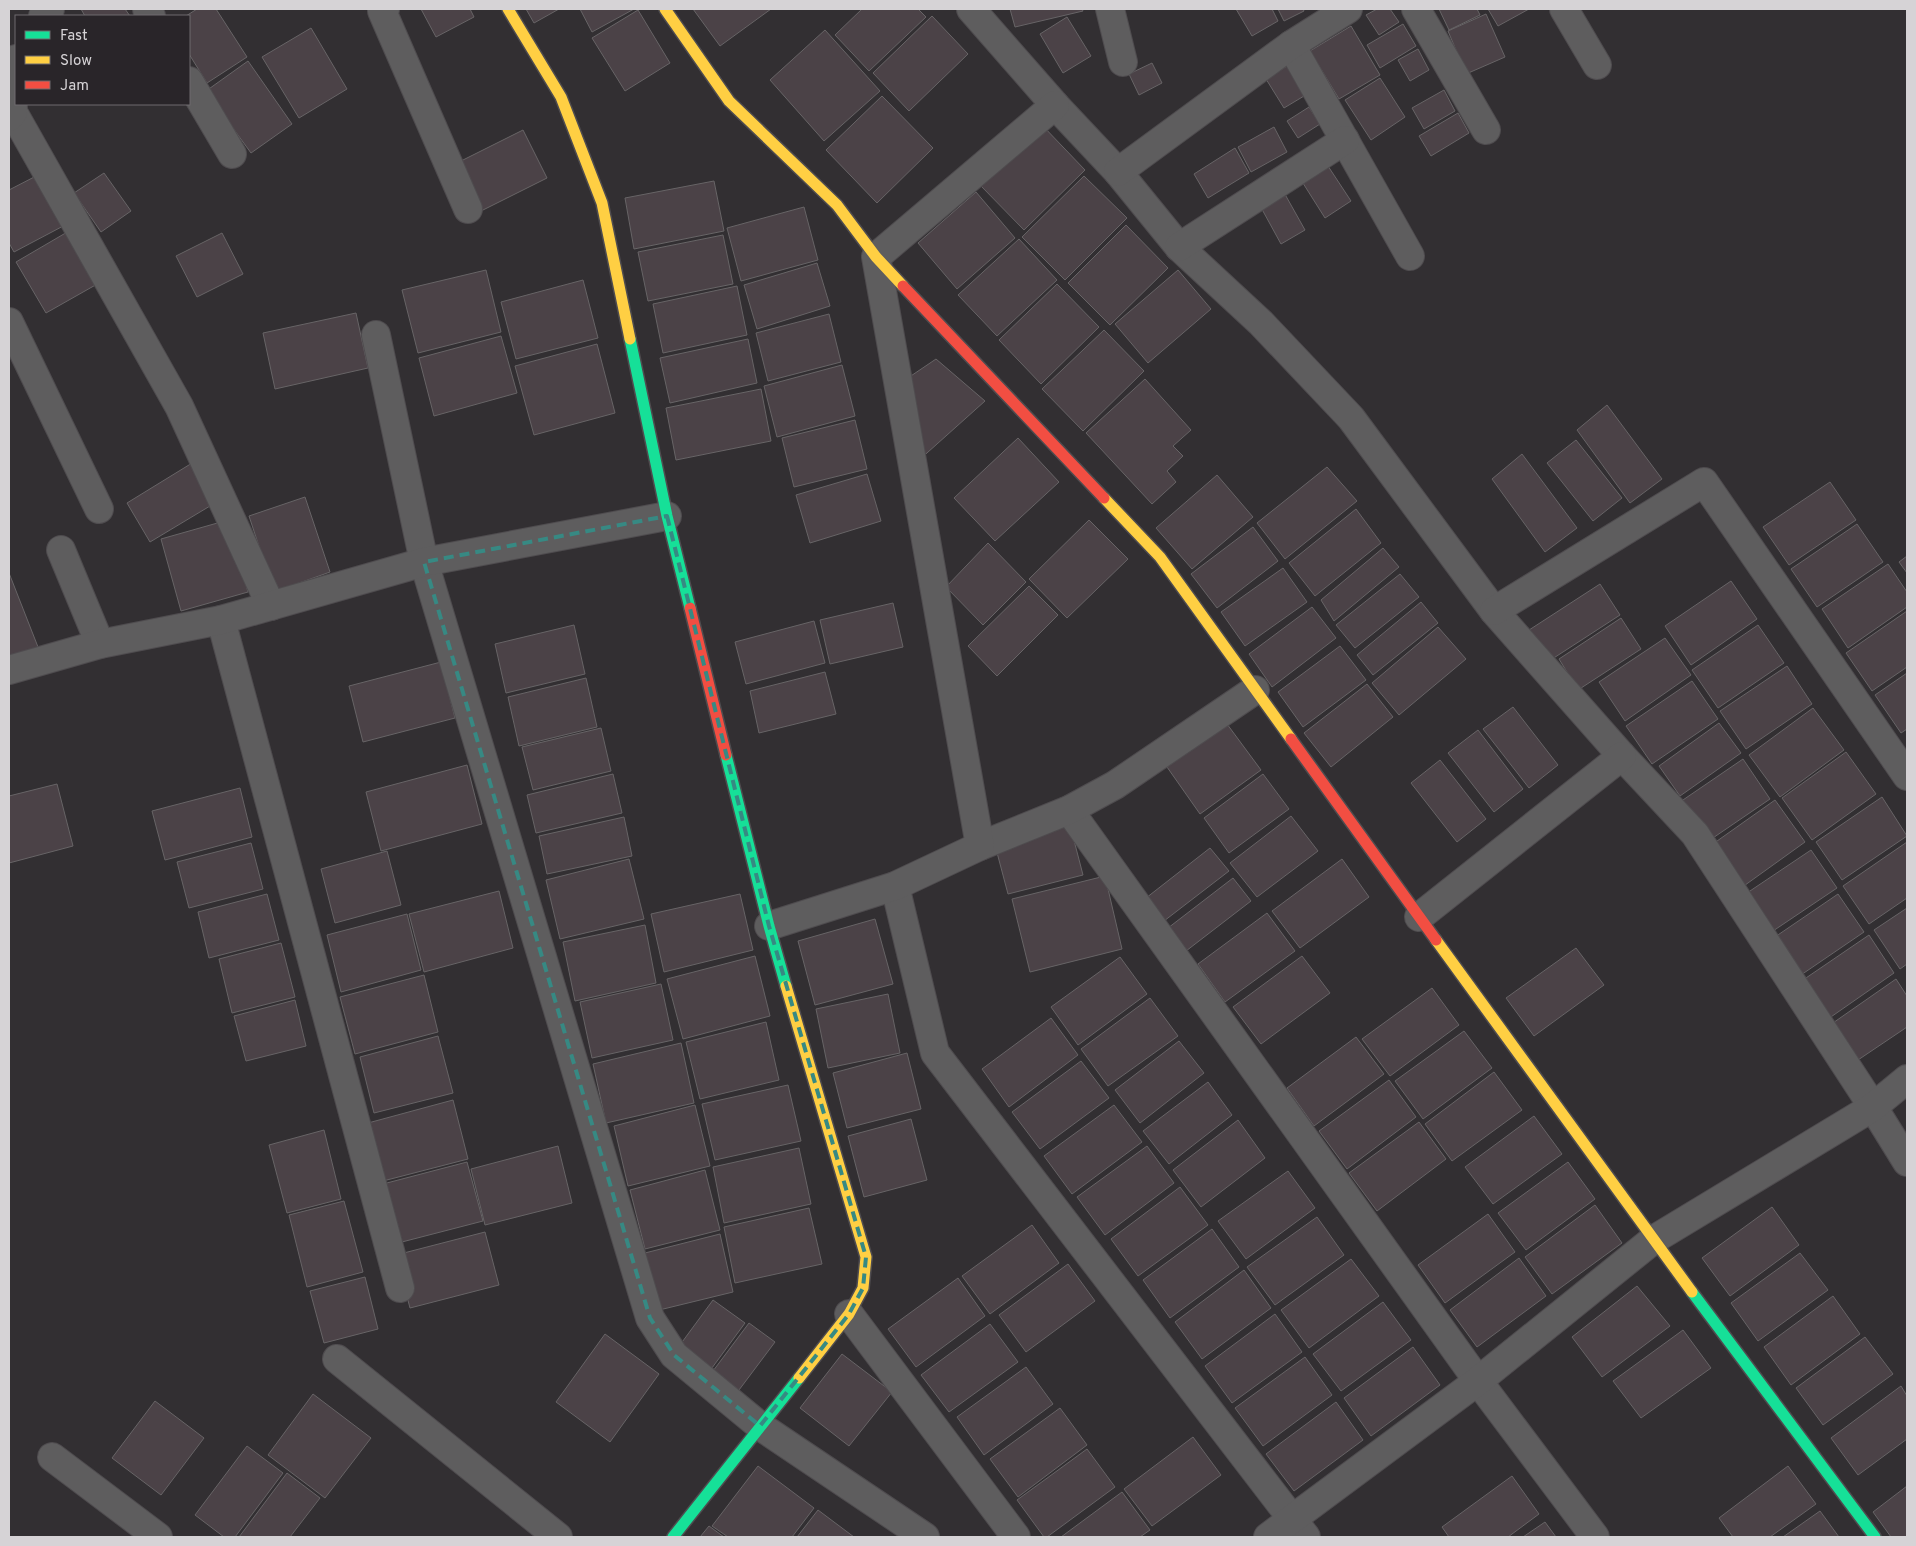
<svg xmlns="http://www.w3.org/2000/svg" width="1916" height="1546" font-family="Overpass,sans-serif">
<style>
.building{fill:#4b4247;stroke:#676466}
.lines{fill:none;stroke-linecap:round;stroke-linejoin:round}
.street-casing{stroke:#4f4c4f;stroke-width:30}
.fast-casing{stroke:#4f4c4f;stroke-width:14}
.slow-casing{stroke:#4f4c4f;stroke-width:14}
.jam-casing{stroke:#4f4c4f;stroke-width:14}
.street{stroke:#5e5d5e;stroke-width:28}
.fast{stroke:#16e098;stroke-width:11}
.slow{stroke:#ffcf43;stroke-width:11}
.jam{stroke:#f24e42;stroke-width:11}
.marked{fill:none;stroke:#378983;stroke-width:4;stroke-dasharray:10 6;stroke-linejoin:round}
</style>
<rect width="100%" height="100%" fill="#322f32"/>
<!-- building -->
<g class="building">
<path d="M81 9H125L130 16H85Z"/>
<path d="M197 9H216L247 57 207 83 189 54V16H186Z"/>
<path d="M421 9H470L474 17 436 37Z"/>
<path d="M526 9H559L534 23Z"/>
<path d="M580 9H634L592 32Z"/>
<path d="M693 9H771L720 46Z"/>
<path d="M862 9H918L926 17 869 71 835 35Z"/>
<path d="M1010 9H1082L1083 11 1015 27Z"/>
<path d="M1236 9H1272L1278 21 1252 36Z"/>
<path d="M1278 9H1303L1304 11 1284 21Z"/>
<path d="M1377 9H1390L1399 22 1379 35 1366 15Z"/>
<path d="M1439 9H1477L1480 15 1449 30Z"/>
<path d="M1488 9H1529L1498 26Z"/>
<path d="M638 10 670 63 625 91 592 38Z"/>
<path d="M1486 14 1505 57 1466 74 1448 31Z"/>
<path d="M932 16 968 54 909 111 873 73Z"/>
<path d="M1067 17 1091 56 1063 73 1040 34Z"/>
<path d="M1403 24 1416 46 1380 68 1367 45Z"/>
<path d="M1351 26 1380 75 1339 99 1310 51Z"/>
<path d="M311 28 347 89 299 118 262 57Z"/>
<path d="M825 30 880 91 824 141 770 80Z"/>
<path d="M1418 49 1429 70 1410 81 1398 60Z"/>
<path d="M248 61 292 124 251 153 206 91Z"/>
<path d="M1152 63 1162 83 1139 95 1129 74Z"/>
<path d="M1287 66 1304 96 1284 108 1266 79Z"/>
<path d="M1380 78 1405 117 1371 140 1345 100Z"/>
<path d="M1444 90 1455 111 1424 129 1412 108Z"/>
<path d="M882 96 933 148 877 203 826 150Z"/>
<path d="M1309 107 1320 124 1298 138 1287 121Z"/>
<path d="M1458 113 1469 133 1431 156 1419 136Z"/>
<path d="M1041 124 1085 170 1024 230 980 185Z"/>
<path d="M1274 127 1287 152 1251 172 1238 147Z"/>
<path d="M523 130 547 178 481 211 457 163Z"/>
<path d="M1235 148 1249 173 1208 198 1194 174Z"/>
<path d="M1326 163 1351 201 1325 218 1301 180Z"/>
<path d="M104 173 131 211 101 232 74 193Z"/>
<path d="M40 174 67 224 14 252 9 243V190Z"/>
<path d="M1084 176 1127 218 1065 280 1022 237Z"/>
<path d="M714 181 724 231 634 249 625 198Z"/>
<path d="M1282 189 1305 230 1281 244 1258 202Z"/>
<path d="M976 192 1015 238 957 289 918 243Z"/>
<path d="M804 207 818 260 741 281 727 228Z"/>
<path d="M1126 225 1168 268 1110 325 1068 283Z"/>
<path d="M69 231 99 283 46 313 16 262Z"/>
<path d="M222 233 243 274 197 297 176 256Z"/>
<path d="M723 235 733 284 648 301 638 252Z"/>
<path d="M1019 239 1057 280 997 336 958 295Z"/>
<path d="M817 263 830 306 757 329 744 285Z"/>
<path d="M486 270 501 332 418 353 402 290Z"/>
<path d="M1178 270 1211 309 1148 363 1115 324Z"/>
<path d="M583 280 598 338 516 359 501 302Z"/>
<path d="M1057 284 1099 327 1041 384 999 340Z"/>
<path d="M737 286 747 335 663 353 653 304Z"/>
<path d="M356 313 368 368 275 389 263 333Z"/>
<path d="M829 314 841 362 768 381 756 333Z"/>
<path d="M1104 330 1144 371 1083 431 1042 389Z"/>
<path d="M501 336 517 393 434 416 419 358Z"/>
<path d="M748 339 757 383 670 403 660 358Z"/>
<path d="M597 344 615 413 534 435 515 366Z"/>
<path d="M936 359 985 401 918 461 899 384Z"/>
<path d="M842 365 855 416 777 437 764 386Z"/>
<path d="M1145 379 1191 430 1173 446 1183 456 1167 471 1176 482 1152 504 1086 433Z"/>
<path d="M761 389 771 441 676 460 666 408Z"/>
<path d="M1607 405 1662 479 1630 503 1577 430Z"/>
<path d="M855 420 867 469 794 487 782 438Z"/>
<path d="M1018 438 1059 482 995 541 954 498Z"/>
<path d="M1576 440 1622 498 1593 521 1547 463Z"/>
<path d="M1522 454 1577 528 1545 552 1492 479Z"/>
<path d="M197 460 220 500 150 542 127 503Z"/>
<path d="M1327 467 1357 501 1285 559 1257 523Z"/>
<path d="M867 474 881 521 810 543 796 495Z"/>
<path d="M1217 475 1253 517 1192 569 1156 528Z"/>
<path d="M1830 482 1856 520 1789 565 1763 527Z"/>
<path d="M305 497 330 572 274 592 249 516Z"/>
<path d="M1356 509 1381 543 1315 596 1289 563Z"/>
<path d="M228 520 248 592 181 611 161 539Z"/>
<path d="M1089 520 1128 559 1067 618 1029 579Z"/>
<path d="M1857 524 1883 562 1817 607 1791 569Z"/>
<path d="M1253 527 1278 561 1217 608 1191 574Z"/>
<path d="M988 543 1026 582 983 625 946 587Z"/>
<path d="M1383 548 1399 567 1334 621 1321 600Z"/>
<path d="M1907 556V573L1899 562Z"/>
<path d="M1888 564 1907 592V607L1848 648 1822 609Z"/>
<path d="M1283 568 1307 602 1245 646 1221 612Z"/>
<path d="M9 573 38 647 9 658Z"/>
<path d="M1400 574 1419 597 1355 648 1336 625Z"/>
<path d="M1731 581 1757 619 1691 665 1665 626Z"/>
<path d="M1600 584 1620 615 1546 663 1526 632Z"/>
<path d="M1029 586 1058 615 997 676 968 646Z"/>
<path d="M1421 602 1438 623 1373 675 1357 655Z"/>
<path d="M893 603 903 647 830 664 820 620Z"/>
<path d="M1312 607 1336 638 1272 687 1249 654Z"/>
<path d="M1907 611V667L1872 691 1846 653Z"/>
<path d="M1621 618 1641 649 1578 690 1559 659Z"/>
<path d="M814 621 825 663 746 684 735 642Z"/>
<path d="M574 625 585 674 506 693 495 644Z"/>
<path d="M1758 625 1784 663 1718 708 1692 670Z"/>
<path d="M1438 627 1466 659 1399 715 1372 683Z"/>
<path d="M1665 638 1691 675 1625 721 1599 682Z"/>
<path d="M1340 646 1366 680 1303 727 1278 692Z"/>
<path d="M441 662 455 718 363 742 349 686Z"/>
<path d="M1787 666 1812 704 1746 749 1720 711Z"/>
<path d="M825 672 836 714 759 733 750 691Z"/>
<path d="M1907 673V729L1901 733 1875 695Z"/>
<path d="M586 678 597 727 519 746 508 697Z"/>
<path d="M1692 681 1718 719 1652 764 1626 726Z"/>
<path d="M1367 684 1393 717 1331 767 1304 733Z"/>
<path d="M1513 707 1558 765 1529 788 1483 729Z"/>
<path d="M1813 708 1844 750 1780 797 1749 755Z"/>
<path d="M1719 723 1741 753 1680 796 1659 766Z"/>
<path d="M1227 724 1261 770 1200 814 1167 767Z"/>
<path d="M601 728 611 771 533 790 522 747Z"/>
<path d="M1478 730 1523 789 1494 812 1448 753Z"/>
<path d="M1846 752 1876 794 1812 840 1782 798Z"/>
<path d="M1743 759 1770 799 1707 842 1680 802Z"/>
<path d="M1440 760 1486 819 1457 842 1411 783Z"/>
<path d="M467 765 482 824 381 851 366 792Z"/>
<path d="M613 774 622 813 536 833 527 795Z"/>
<path d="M1263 774 1289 809 1229 853 1204 818Z"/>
<path d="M57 784 73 846 9 863V796Z"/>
<path d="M240 788 252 837 165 860 152 811Z"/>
<path d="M1882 797 1907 836 1842 880 1816 842Z"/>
<path d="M1775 800 1805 842 1741 888 1710 846Z"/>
<path d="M1291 816 1318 851 1257 897 1230 863Z"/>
<path d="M624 817 632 856 547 874 539 836Z"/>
<path d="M1070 825 1083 875 1008 894 995 845Z"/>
<path d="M1907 842V898L1869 924 1843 886Z"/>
<path d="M251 843 263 889 189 908 177 862Z"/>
<path d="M1210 848 1229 871 1164 921 1146 898Z"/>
<path d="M1811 850 1837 888 1770 933 1744 895Z"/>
<path d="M387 851 401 905 335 923 321 869Z"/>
<path d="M629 859 644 919 560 939 546 880Z"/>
<path d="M1342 859 1369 897 1300 948 1272 911Z"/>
<path d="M1105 876 1122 949 1030 972 1012 899Z"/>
<path d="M1233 878 1251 901 1186 951 1168 928Z"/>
<path d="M499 891 513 948 424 972 409 914Z"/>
<path d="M267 894 279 940 209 958 198 912Z"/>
<path d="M740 894 753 950 664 972 651 914Z"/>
<path d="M1838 894 1864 932 1798 977 1772 939Z"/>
<path d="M1907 908V964L1900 969 1874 930Z"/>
<path d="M1267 913 1295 951 1225 1002 1198 964Z"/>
<path d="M407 914 421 970 341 992 327 935Z"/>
<path d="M875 919 893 984 815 1005 798 941Z"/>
<path d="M645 925 656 983 575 1001 563 942Z"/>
<path d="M1869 935 1894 973 1828 1019 1803 980Z"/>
<path d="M281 943 295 997 232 1013 219 959Z"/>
<path d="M1576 948 1604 985 1534 1036 1506 998Z"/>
<path d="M755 956 770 1016 683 1039 667 979Z"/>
<path d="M1302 956 1330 993 1261 1044 1233 1007Z"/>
<path d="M1120 957 1147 994 1078 1045 1051 1007Z"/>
<path d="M424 975 438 1032 355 1054 340 997Z"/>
<path d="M1896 979 1907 996V1027L1855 1062 1830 1025Z"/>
<path d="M661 984 673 1040 592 1058 580 1002Z"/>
<path d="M1432 988 1459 1025 1390 1076 1362 1039Z"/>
<path d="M888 994 900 1053 828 1068 816 1009Z"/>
<path d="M1150 998 1178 1036 1108 1086 1081 1049Z"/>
<path d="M295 1000 306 1046 246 1061 234 1016Z"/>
<path d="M1051 1018 1078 1055 1009 1107 982 1069Z"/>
<path d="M766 1022 779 1080 700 1099 686 1042Z"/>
<path d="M1464 1031 1492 1068 1423 1119 1395 1081Z"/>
<path d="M438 1036 453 1093 374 1113 360 1057Z"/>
<path d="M1356 1037 1384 1074 1314 1126 1287 1088Z"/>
<path d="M1179 1041 1204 1073 1140 1123 1115 1090Z"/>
<path d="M681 1043 694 1103 606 1123 593 1064Z"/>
<path d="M907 1053 921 1109 847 1128 833 1073Z"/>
<path d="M1081 1061 1109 1098 1040 1149 1012 1112Z"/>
<path d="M1494 1072 1522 1110 1452 1161 1425 1124Z"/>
<path d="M1389 1080 1416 1117 1347 1169 1319 1131Z"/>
<path d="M1208 1082 1232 1115 1169 1164 1143 1131Z"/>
<path d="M788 1085 801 1141 715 1160 702 1104Z"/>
<path d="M453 1100 468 1159 383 1181 368 1123Z"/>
<path d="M695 1105 710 1166 628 1186 614 1126Z"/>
<path d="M1114 1105 1142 1142 1072 1194 1044 1156Z"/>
<path d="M1534 1116 1562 1154 1493 1204 1465 1167Z"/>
<path d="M911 1119 927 1180 864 1197 848 1136Z"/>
<path d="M1238 1120 1265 1158 1201 1207 1173 1170Z"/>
<path d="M1419 1122 1446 1159 1377 1211 1349 1173Z"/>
<path d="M324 1130 341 1199 287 1213 269 1145Z"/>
<path d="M558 1146 572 1203 485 1225 471 1169Z"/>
<path d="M1147 1146 1174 1183 1105 1235 1077 1197Z"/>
<path d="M799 1148 811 1204 724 1223 713 1167Z"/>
<path d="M467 1162 483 1221 398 1243 383 1184Z"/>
<path d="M1568 1162 1595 1199 1526 1250 1498 1213Z"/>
<path d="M705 1170 720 1230 645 1249 630 1190Z"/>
<path d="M1288 1171 1315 1208 1246 1259 1218 1221Z"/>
<path d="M1180 1187 1208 1225 1138 1276 1111 1239Z"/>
<path d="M344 1201 363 1272 307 1287 289 1215Z"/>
<path d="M1595 1205 1622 1243 1552 1294 1525 1257Z"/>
<path d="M1772 1207 1799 1245 1730 1296 1702 1258Z"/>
<path d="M809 1208 822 1264 735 1283 724 1227Z"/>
<path d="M1488 1214 1515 1252 1445 1303 1418 1265Z"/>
<path d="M1317 1217 1344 1255 1275 1305 1247 1267Z"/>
<path d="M1032 1225 1059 1263 990 1314 962 1276Z"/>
<path d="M1212 1229 1239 1267 1170 1318 1143 1280Z"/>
<path d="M485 1232 499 1285 410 1308 396 1255Z"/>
<path d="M720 1234 733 1292 651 1312 637 1255Z"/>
<path d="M1800 1253 1828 1290 1758 1341 1731 1303Z"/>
<path d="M1519 1258 1546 1296 1477 1347 1450 1310Z"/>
<path d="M1351 1259 1379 1296 1309 1348 1281 1310Z"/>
<path d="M1068 1264 1095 1301 1026 1352 999 1315Z"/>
<path d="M1244 1270 1271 1308 1202 1359 1175 1322Z"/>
<path d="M365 1277 378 1329 324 1343 310 1291Z"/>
<path d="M958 1278 985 1316 916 1367 888 1329Z"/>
<path d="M1637 1286 1670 1326 1602 1377 1572 1337Z"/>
<path d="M1833 1296 1860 1334 1791 1385 1764 1347Z"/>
<path d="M713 1300 745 1323 709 1372 677 1349Z"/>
<path d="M1383 1302 1411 1340 1341 1391 1313 1354Z"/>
<path d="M1275 1314 1302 1352 1232 1403 1205 1366Z"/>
<path d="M749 1323 775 1342 736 1394 710 1375Z"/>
<path d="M990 1324 1018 1362 949 1412 921 1375Z"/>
<path d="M1683 1330 1711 1368 1641 1418 1613 1381Z"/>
<path d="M605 1334 659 1374 610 1442 556 1402Z"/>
<path d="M1865 1337 1893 1374 1823 1425 1796 1388Z"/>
<path d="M1413 1347 1440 1385 1371 1436 1344 1398Z"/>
<path d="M842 1354 892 1392 849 1446 800 1408Z"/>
<path d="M1305 1357 1332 1395 1263 1446 1235 1408Z"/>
<path d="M1026 1367 1053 1404 984 1455 957 1417Z"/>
<path d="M1901 1386 1907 1396V1439L1858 1475 1831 1438Z"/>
<path d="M313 1394 371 1438 325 1498 268 1455Z"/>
<path d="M155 1401 204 1438 161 1495 112 1458Z"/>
<path d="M1336 1402 1363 1440 1294 1491 1266 1454Z"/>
<path d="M1060 1408 1087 1445 1018 1497 990 1459Z"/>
<path d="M1193 1437 1221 1475 1152 1526 1124 1489Z"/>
<path d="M247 1446 283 1473 235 1537H224L195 1515Z"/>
<path d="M1087 1449 1115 1487 1047 1537H1044L1017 1500Z"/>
<path d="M758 1466 814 1508 792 1537H728L712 1526Z"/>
<path d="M1788 1466 1816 1504 1770 1537H1733L1719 1518Z"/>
<path d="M287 1473 320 1498 290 1537H239Z"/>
<path d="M1512 1476 1539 1514 1508 1537H1449L1442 1527Z"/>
<path d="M1907 1486V1537H1891L1873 1512Z"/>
<path d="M1122 1492 1150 1530 1140 1537H1061Z"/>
<path d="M818 1510 854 1537H797Z"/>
<path d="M1820 1511 1839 1537H1783Z"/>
<path d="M1545 1522 1556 1537H1523Z"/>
<path d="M709 1526 724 1537H700Z"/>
</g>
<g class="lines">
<defs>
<g id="street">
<path d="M147 9 151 16"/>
<path d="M385 9 382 11 468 209"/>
<path d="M971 9 1055 105 1118 172 1179 247 1261 323 1351 418 1494 611 1622 756 1695 834 1873 1107 1907 1162"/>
<path d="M1110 9 1123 62"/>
<path d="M1416 9 1486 130"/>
<path d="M1564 9 1597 65"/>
<path d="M43 16 50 9"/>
<path d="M1291 45 1410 256"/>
<path d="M189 81 232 154"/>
<path d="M13 112 179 406 271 606"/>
<path d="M9 117 13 112 12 68 16 59"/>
<path d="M1118 172 1291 45 1348 9"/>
<path d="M1179 247 1345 140"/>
<path d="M9 322 99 509"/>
<path d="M376 335 424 562 650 1318 674 1355 760 1426 925 1537"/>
<path d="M61 550 100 644"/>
<path d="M1494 611 1704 482 1907 776"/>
<path d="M221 620 400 1288"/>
<path d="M9 670 100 644 221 620 424 562 667 516"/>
<path d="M1069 810 1478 1381 1595 1537"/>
<path d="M980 846 1069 810 1115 785 1255 690"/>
<path d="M895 886 935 1053 1306 1537"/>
<path d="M1419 917 1622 756"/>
<path d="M769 926 895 886 980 846 876 257 1055 105"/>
<path d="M849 1314 1016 1537"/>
<path d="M337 1359 558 1537"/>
<path d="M52 1457 158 1537"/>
<path d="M1268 1537 1478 1381 1653 1240 1873 1107 1907 1079"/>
</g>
<g id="fast">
<path d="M630 339 667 516 690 608"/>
<path d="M726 755 769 926 786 986"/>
<path d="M1692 1292 1875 1537"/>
<path d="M673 1537 799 1378"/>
</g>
<g id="slow">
<path d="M508 9 561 97 602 203 630 339"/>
<path d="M665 9 729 101 837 205 876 257 903 286"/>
<path d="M1104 498 1160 557 1291 739"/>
<path d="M1436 940 1692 1292"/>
<path d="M786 986 866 1257 863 1288 849 1314 799 1378"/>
</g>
<g id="jam">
<path d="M903 286 1104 498"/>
<path d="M690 608 726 755"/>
<path d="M1291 739 1436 940"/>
</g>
</defs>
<!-- street casing -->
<use href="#street" class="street-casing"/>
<!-- fast casing -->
<use href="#fast" class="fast-casing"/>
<!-- slow casing -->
<use href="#slow" class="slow-casing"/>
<!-- jam casing -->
<use href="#jam" class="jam-casing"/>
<!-- street -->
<use href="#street" class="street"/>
<!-- fast -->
<use href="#fast" class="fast"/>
<!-- slow -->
<use href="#slow" class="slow"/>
<!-- jam -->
<use href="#jam" class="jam"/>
</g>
<!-- marked area -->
<path class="marked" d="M667 516 769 926 866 1257 863 1288 849 1314 760 1426 674 1355 650 1318 424 562Z"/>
<!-- border -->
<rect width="1916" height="1546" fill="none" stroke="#d6d3d6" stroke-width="20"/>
<!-- legend -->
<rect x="15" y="15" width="175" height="90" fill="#292529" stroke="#6e6b6e"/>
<rect x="25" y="31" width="25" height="8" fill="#16e098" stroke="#6e6b6e"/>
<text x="60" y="40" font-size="15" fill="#d6d3d6">Fast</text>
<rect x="25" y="56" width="25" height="8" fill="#ffcf43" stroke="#6e6b6e"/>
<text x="60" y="65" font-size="15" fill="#d6d3d6">Slow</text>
<rect x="25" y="81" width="25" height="8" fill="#f24e42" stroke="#6e6b6e"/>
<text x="60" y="90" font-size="15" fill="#d6d3d6">Jam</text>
</svg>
